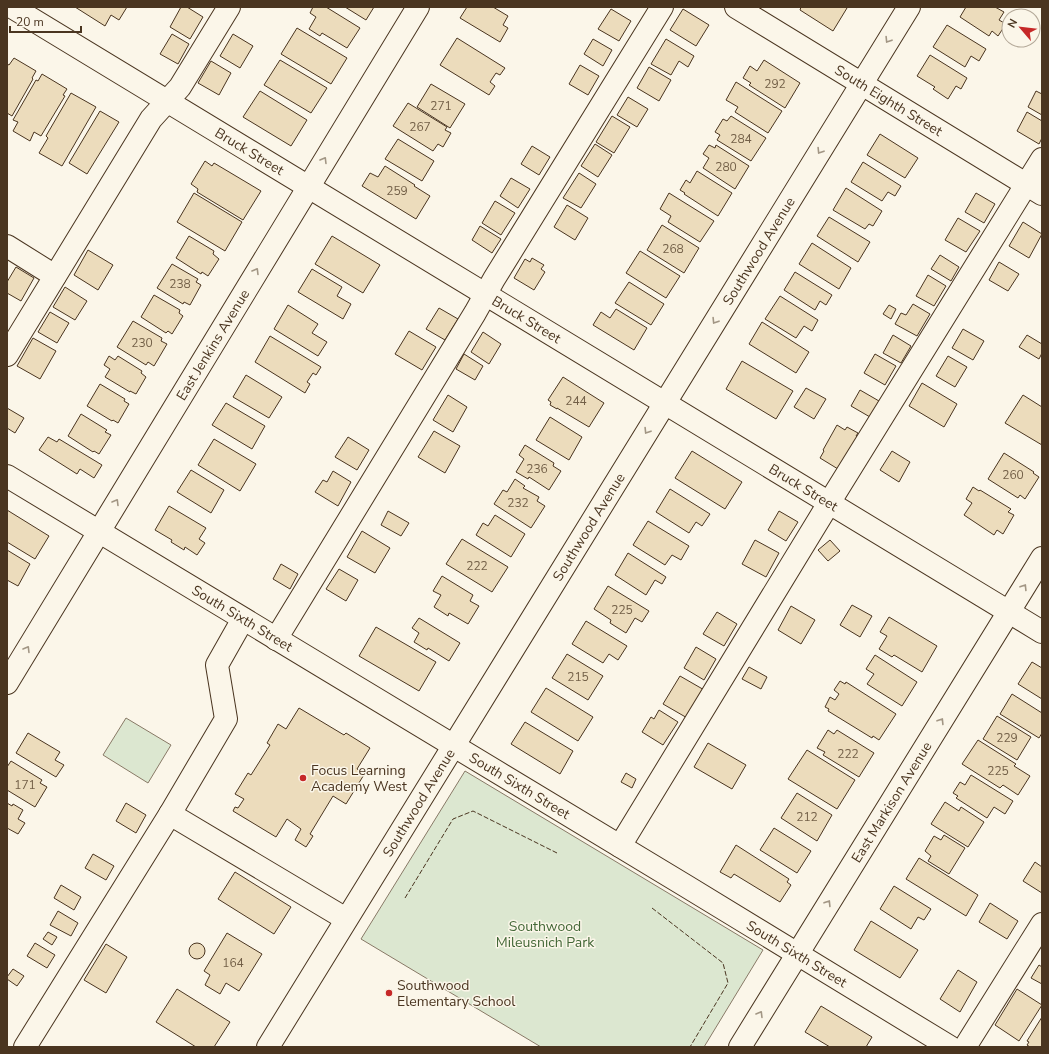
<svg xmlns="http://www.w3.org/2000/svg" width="1049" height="1054" font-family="'Nunito Sans',sans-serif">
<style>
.green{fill:#dce7d0;stroke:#887966}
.building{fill:#ecdcbc;stroke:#4a3520}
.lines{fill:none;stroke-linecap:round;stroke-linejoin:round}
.minor-casing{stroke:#4a3520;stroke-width:24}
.minor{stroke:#fbf6e9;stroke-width:22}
.fence{stroke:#4a3520;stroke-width:1;stroke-dasharray:5 2;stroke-linecap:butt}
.oneway{stroke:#a29684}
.poi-dot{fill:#c62828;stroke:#fbf6e9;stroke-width:1.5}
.labels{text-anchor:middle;stroke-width:3;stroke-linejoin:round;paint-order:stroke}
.number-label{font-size:12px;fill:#725f47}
.street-label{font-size:14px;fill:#4a3520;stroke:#fbf6e9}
.poi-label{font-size:14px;fill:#4a3520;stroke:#fbf6e9;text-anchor:start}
.park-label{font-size:14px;fill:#436837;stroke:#fbf6e9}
</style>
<rect width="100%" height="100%" fill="#fbf6e9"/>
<!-- green -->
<g class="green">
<path d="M126 718 171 745 148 783 103 755Z"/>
<path d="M465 771 763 950 704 1047H541L361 939Z"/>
</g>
<!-- building -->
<g class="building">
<path d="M75 7H127L119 20 111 15 105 26Z"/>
<path d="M181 7H187L203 17 190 39 170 27Z"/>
<path d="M313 7H326L360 28 347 48 322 33 320 36 309 29 316 17 310 13Z"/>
<path d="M345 7H374L366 20Z"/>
<path d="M467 7H493L508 16 503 25 508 28 500 42 460 18Z"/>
<path d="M801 7H845L847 8 833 31 800 10Z"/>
<path d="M966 7H995L1004 12 999 20 1006 24 998 36 992 31 989 36 960 17Z"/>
<path d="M611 9 631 21 619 41 598 29Z"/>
<path d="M683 9 709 25 696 46 670 30Z"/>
<path d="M947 25 986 49 979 61 971 56 965 67 933 47Z"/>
<path d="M297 28 347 58 331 84 281 54Z"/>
<path d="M172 34 189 44 178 64 160 54Z"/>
<path d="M233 34 253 46 240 68 220 56Z"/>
<path d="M457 38 505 68 500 75 496 73 490 82 495 86 489 95 440 65Z"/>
<path d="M593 39 612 50 603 66 584 54Z"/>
<path d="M666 39 694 56 688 67 679 61 671 75 651 64Z"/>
<path d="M930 55 967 78 961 89 956 86 948 99 933 89 935 87 917 76Z"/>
<path d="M14 58 36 71 32 78 33 79 12 116 7 113V64L9 65Z"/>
<path d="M280 60 327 88 311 113 264 85Z"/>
<path d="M764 60 800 83 785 108 749 85 751 83 743 78 750 66 757 71Z"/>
<path d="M211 61 231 73 219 95 198 83Z"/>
<path d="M580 65 599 76 588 95 569 84Z"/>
<path d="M649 67 671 80 659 101 637 88Z"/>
<path d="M42 74 67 89 63 95 65 96 41 136 34 132 30 141 13 131 18 122 13 120 36 80 38 81Z"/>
<path d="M736 82 782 111 768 133 735 112 738 107 726 100Z"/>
<path d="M431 84 465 104 450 128 417 107Z"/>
<path d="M260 91 307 120 291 146 243 117Z"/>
<path d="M1036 91 1042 94V115L1028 107Z"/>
<path d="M71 93 96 107 62 166 39 153 48 138 46 136Z"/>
<path d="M628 97 648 109 637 127 617 115Z"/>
<path d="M408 103 447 127 445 130 451 133 443 147 438 144 433 151 393 126Z"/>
<path d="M100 111 119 122 87 174 69 163Z"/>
<path d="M1027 112 1042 121V138L1039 144 1017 131Z"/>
<path d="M612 116 630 127 614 153 596 142Z"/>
<path d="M731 116 766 138 751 161 717 140 720 135 715 132 723 119 727 121Z"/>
<path d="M880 134 918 158 905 178 867 155Z"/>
<path d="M398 139 434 161 422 181 385 159Z"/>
<path d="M595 144 612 155 598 177 581 166Z"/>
<path d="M709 145 715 148 716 145 749 166 735 189 703 168 709 158 703 154Z"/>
<path d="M532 146 550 157 539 175 521 164Z"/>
<path d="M205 161 212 166 214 163 261 191 243 220 197 192 198 189 191 184Z"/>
<path d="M863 162 901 186 895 196 888 192 882 201 851 182Z"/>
<path d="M385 166 415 185 414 186 430 196 416 219 362 186 370 173 378 177Z"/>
<path d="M697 171 732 193 718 216 684 194 685 193 680 190 686 180 690 183Z"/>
<path d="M579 173 596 184 581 208 563 198Z"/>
<path d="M511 178 530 189 518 208 500 196Z"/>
<path d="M846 188 882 211 873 226 869 224 865 229 833 210Z"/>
<path d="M194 193 242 222 225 251 177 222Z"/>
<path d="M669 193 714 221 700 242 668 222 671 216 660 209Z"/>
<path d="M976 193 995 204 984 223 965 212Z"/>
<path d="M495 201 515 213 501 235 482 223Z"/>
<path d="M567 205 588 218 575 240 554 227Z"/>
<path d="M829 217 870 242 858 262 817 236Z"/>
<path d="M958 218 980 231 966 252 945 240Z"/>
<path d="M1023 222 1042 234 1029 258 1009 246Z"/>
<path d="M662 225 699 248 684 273 647 250Z"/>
<path d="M480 226 501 239 492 253 472 240Z"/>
<path d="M189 236 214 251 213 254 219 259 208 276 202 272 201 274 176 258Z"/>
<path d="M332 236 380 265 363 293 315 264Z"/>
<path d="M812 243 851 268 839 289 799 264Z"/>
<path d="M88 250 113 265 98 290 74 275Z"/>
<path d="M640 251 680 276 666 298 626 273Z"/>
<path d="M940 255 959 267 951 281 931 269Z"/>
<path d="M532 258 544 265 541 269 545 272 534 290 514 278 525 259 530 262Z"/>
<path d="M999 262 1019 274 1008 291 989 280Z"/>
<path d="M172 264 198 279 196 282 201 285 190 305 184 302 183 304 157 288Z"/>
<path d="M16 267 34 278 21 301 7 293V282Z"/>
<path d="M312 269 342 287 337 296 351 304 343 319 298 292Z"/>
<path d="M795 272 832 295 826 305 820 301 815 310 784 290Z"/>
<path d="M928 275 946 286 934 306 916 296Z"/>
<path d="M629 282 664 304 651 325 615 303Z"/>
<path d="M65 287 87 301 75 320 53 307Z"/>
<path d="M154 295 180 310 179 313 183 316 172 334 168 331 166 333 141 317Z"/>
<path d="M780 296 818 320 812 331 804 326 796 338 765 319Z"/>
<path d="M913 304 930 314 917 336 895 324 901 313 906 315Z"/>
<path d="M288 305 318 324 312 333 327 342 318 356 274 329Z"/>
<path d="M889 305 896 309 891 319 883 314Z"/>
<path d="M439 308 458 319 445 340 426 329Z"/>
<path d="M616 309 647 328 634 350 593 325 601 312 610 318Z"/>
<path d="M50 312 69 323 57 343 38 332Z"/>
<path d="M133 321 162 338 161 341 167 344 154 366 148 362 146 365 117 347Z"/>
<path d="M762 322 809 352 796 373 749 344Z"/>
<path d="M963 329 984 341 973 360 952 348Z"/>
<path d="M409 331 436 347 422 370 395 354Z"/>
<path d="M483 332 501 344 489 364 471 352Z"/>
<path d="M893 335 911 346 901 363 883 353Z"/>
<path d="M1027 335 1042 344V353L1039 359 1019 347Z"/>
<path d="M270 336 321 367 316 375 313 373 307 382 310 384 305 393 255 362Z"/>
<path d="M33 338 56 351 40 379 17 366Z"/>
<path d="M464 354 483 366 475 380 456 369Z"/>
<path d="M875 354 896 366 885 385 864 373Z"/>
<path d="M109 356 115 360 118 356 142 371 141 373 146 377 136 394 130 391V392L105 377 110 369 104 365Z"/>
<path d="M948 356 967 367 955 387 936 376Z"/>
<path d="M742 361 793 391 776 419 726 389Z"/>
<path d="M246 375 282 397 269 418 233 397Z"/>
<path d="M563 377 604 403 589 427 557 408V409L550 405 551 402 548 400Z"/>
<path d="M922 383 957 404 944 427 909 406Z"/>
<path d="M100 384 125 399 124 401 129 404 118 423 113 420 112 421 87 406Z"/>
<path d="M806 388 826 399 814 419 794 407Z"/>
<path d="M860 390 879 401 870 417 851 406Z"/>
<path d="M448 395 467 407 453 432 433 420Z"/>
<path d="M1023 395 1042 407V445L1005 423Z"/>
<path d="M226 403 265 426 252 449 212 425Z"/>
<path d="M7 408 24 418 15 433 7 428Z"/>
<path d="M81 414 107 430 105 432 111 435 99 454 94 451 93 452 68 436Z"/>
<path d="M550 417 582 437 569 460 536 440Z"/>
<path d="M837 425 845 430 847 427 858 433 856 436 860 439 838 469 820 458 824 451 823 450Z"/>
<path d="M434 431 460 446 445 473 418 457Z"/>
<path d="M48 437 57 442 59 439 102 465 94 478 80 469 77 474 39 450Z"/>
<path d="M348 437 369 450 357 470 335 457Z"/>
<path d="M214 439 256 464 240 491 198 465Z"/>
<path d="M525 445 554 463 553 466 561 471 549 490 529 477 528 479 516 472 524 459 519 455Z"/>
<path d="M692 451 742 482 725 509 675 478Z"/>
<path d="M892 451 910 462 899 482 880 470Z"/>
<path d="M1004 453 1034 472 1033 473 1039 477 1025 499 1020 495 1018 498 988 479Z"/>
<path d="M191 470 224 490 211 513 177 492Z"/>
<path d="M333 471 351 482 338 506 315 492 323 480 327 482Z"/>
<path d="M515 479 525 486 523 488 539 497 537 501 545 506 531 528 494 504 503 490 507 492Z"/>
<path d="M973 487 979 491 980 490 1011 509 1008 512 1014 515 1003 534 997 530 994 535 964 515 972 503 966 499Z"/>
<path d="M670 489 710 514 702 526 696 522 689 533 656 512Z"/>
<path d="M169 506 206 528 199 539 205 543 197 555 185 547 184 550 171 542 172 540 155 530Z"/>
<path d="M7 510 49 536 35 559 7 542Z"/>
<path d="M388 511 409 523 401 536 381 525Z"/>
<path d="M779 511 798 522 786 541 768 530Z"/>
<path d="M495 515 525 534 511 557 476 535 483 523 488 526Z"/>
<path d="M648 521 689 546 681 560 672 555 665 565 633 545Z"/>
<path d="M362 531 390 548 375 573 347 557Z"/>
<path d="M462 539 508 567 492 592 446 564Z"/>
<path d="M755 540 779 553 766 577 742 564Z"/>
<path d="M830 540 840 551 828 561 818 550Z"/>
<path d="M7 550 30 564 18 586 7 580Z"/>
<path d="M628 553 666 577 662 584 655 580 646 595 615 575Z"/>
<path d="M281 564 298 574 290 589 273 579Z"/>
<path d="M339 569 358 580 346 601 326 589Z"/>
<path d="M442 576 473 595 470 601 479 606 468 624 449 613 448 616 434 607 441 595 433 591Z"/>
<path d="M608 586 649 611 642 622 635 618 626 633 610 623 611 620 594 609Z"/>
<path d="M852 605 872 616 860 637 840 625Z"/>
<path d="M791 606 815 620 801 644 778 630Z"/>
<path d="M717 612 737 624 724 646 703 634Z"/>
<path d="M889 617 937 646 922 672 894 655 892 657 879 649 887 636 880 632Z"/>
<path d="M419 618 460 643 449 661 428 648 427 650 414 642 419 633 412 628Z"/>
<path d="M586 621 627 646 618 660 609 654 603 663 572 644Z"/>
<path d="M376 627 436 662 419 691 359 656Z"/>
<path d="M696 647 716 659 704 680 684 668Z"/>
<path d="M567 654 603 676 588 700 552 678Z"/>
<path d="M875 655 917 682 902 706 867 684 874 674 866 669Z"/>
<path d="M1032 662 1042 668V699L1018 684Z"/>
<path d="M749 667 767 677 761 689 742 679Z"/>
<path d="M680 676 706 691 689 719 663 704Z"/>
<path d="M840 681 845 684 846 682 896 714 879 740 873 736 872 738 828 711 829 709 825 707 830 697 835 700 839 694 834 690Z"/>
<path d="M546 688 593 717 578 741 531 712Z"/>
<path d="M1012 694 1042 713V733L1039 738 1000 714Z"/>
<path d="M299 708 344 735 346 733 370 748 357 769 365 773 346 804 333 796 310 834 313 836 306 847 295 840 301 829 287 819 276 837 233 811 235 807 238 808 244 799 235 794 248 773 251 775 270 745 267 743 278 724 286 729Z"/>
<path d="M659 710 678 722 663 745 642 732 651 717 654 719Z"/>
<path d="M997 716 1031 737 1017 760 983 739Z"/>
<path d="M525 722 573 751 560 774 511 744Z"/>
<path d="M828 730 834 734 837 730 874 753 859 777 823 755 825 752 817 748Z"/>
<path d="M28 733 60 752 55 760 64 765 56 777 16 753Z"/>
<path d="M978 740 1016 764 1014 766 1030 776 1018 795 1003 785 1000 788 962 764Z"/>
<path d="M708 743 746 765 732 789 694 767Z"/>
<path d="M807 750 855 780 837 809 788 779Z"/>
<path d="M11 761 42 780 40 783 47 787 35 807 7 790V767Z"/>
<path d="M626 773 636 779 632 788 621 782Z"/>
<path d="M971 775 1013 801 1005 814 994 807 987 818 956 798 958 796 953 793 960 782 965 785Z"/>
<path d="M797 793 832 815 817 841 781 818Z"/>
<path d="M945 802 959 811 961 807 984 822 968 847 931 824Z"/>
<path d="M7 803 12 806 13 804 23 810 18 819 25 823 18 834 7 828Z"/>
<path d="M126 803 146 815 136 833 116 821Z"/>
<path d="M774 828 811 851 797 873 760 850Z"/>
<path d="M944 835 965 848 949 874 928 861 931 856 925 851 934 836 941 840Z"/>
<path d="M736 845 789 879 787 882 791 885 780 902 734 874 731 878 720 872Z"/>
<path d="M93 854 114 866 106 880 85 868Z"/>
<path d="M919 858 978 895 966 916 906 879Z"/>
<path d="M1035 862 1042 867V893L1023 881Z"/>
<path d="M235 872 291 907 274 934 218 899Z"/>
<path d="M61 885 81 897 74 910 54 898Z"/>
<path d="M894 886 931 909 924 920 918 917 911 929 880 909Z"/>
<path d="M990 903 1018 921 1007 939 979 922Z"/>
<path d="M58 911 78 923 71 936 50 925Z"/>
<path d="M871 921 918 950 900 978 854 950Z"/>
<path d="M48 932 57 937 52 945 43 939Z"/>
<path d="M227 933 262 954 239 991 226 983 220 994 205 985 210 975 204 971Z"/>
<path d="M35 943 55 955 47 968 27 956Z"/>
<circle cx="197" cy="951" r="8"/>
<path d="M106 944 127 957 106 993 84 980Z"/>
<path d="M1039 965 1042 967V984L1031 978Z"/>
<path d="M13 969 24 976 17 986 7 979V977Z"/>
<path d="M958 970 977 982 960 1012 940 999Z"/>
<path d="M177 989 230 1022 214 1047H196L156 1022Z"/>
<path d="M1017 989 1042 1005 1019 1041 995 1025Z"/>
<path d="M821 1006 872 1037 866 1047H830L805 1032Z"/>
<path d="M1042 1017V1047H1030L1027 1045 1029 1042 1027 1041Z"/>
</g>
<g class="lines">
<defs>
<g id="minor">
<path id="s1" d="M12 7 1042 632"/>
<path id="s2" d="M736 7 1042 194"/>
<path d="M7 246 55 276"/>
<path d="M7 355 151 119 180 87 229 7"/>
<path id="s3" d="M7 476 686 886 950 1047"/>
<path d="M276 639 475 313 494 279 662 7"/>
<path id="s4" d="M7 683 418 7"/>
<path d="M170 814 226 719 217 665 243 619"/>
<path d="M620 846 829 503 1042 159"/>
<path d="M25 1047 170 814 346 919"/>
<path id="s5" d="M268 1047 909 7"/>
<path id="s6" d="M740 1047 1042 558"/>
<path d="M965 1047 1042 924"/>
</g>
</defs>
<!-- minor casing -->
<use href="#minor" class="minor-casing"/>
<!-- minor -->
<use href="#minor" class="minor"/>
<!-- fence -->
<g class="fence">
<path d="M405 898 453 819 473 811 557 853"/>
<path d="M652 908 723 963 728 983 690 1047"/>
</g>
</g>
<!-- one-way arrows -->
<defs><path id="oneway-chevron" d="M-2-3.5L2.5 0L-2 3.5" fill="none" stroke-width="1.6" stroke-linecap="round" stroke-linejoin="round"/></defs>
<g class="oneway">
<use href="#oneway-chevron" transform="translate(888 40) rotate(122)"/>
<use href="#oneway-chevron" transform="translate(820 151) rotate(122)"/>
<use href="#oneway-chevron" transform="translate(324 160) rotate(-59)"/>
<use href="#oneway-chevron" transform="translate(256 271) rotate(-59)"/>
<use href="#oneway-chevron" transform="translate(715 321) rotate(122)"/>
<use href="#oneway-chevron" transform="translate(647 431) rotate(122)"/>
<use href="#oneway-chevron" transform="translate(116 502) rotate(-59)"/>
<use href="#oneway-chevron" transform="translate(1024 587) rotate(-58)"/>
<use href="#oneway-chevron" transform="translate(27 649) rotate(-59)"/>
<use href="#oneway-chevron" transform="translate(941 721) rotate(-58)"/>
<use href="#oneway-chevron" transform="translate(828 903) rotate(-58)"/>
<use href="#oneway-chevron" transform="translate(760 1014) rotate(-59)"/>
</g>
<!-- markers -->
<g class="poi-dot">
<circle cx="303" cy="778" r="4"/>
<circle cx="389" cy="993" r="4"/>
</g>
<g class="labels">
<!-- number labels -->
<g class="number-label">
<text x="775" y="88">292</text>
<text x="441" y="110">271</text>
<text x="420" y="131">267</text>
<text x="741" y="143">284</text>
<text x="726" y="171">280</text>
<text x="397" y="195">259</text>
<text x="673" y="253">268</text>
<text x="180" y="288">238</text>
<text x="142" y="347">230</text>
<text x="576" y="405">244</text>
<text x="537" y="473">236</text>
<text x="1013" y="479">260</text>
<text x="518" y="507">232</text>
<text x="477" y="570">222</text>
<text x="622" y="614">225</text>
<text x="578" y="681">215</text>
<text x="1007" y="742">229</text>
<text x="848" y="758">222</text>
<text x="998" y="775">225</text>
<text x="25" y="789">171</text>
<text x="807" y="821">212</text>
<text x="233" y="967">164</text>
</g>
<!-- street labels -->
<g class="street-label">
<text dy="5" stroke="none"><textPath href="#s2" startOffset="179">South Eighth Street</textPath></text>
<text dy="5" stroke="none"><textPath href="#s1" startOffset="278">Bruck Street</textPath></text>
<text dy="5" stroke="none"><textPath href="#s5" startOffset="935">Southwood Avenue</textPath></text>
<text dy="5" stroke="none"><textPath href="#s1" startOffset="602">Bruck Street</textPath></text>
<text dy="5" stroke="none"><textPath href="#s4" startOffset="396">East Jenkins Avenue</textPath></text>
<text dy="5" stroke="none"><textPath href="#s1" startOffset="926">Bruck Street</textPath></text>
<text dy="5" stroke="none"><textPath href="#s5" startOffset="611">Southwood Avenue</textPath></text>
<text dy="5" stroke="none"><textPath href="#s3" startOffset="275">South Sixth Street</textPath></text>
<text dy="5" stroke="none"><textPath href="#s3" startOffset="599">South Sixth Street</textPath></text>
<text dy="5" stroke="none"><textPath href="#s5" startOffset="287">Southwood Avenue</textPath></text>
<text dy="5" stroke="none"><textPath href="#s6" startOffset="288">East Markison Avenue</textPath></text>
<text dy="5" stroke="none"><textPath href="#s3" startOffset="923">South Sixth Street</textPath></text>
</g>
<!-- poi labels -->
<g class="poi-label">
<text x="311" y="775">Focus Learning<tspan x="311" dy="16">Academy West</tspan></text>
<text x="397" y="990">Southwood<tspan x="397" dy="16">Elementary School</tspan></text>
</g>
<!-- park labels -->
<g class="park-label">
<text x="545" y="931">Southwood<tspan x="545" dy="16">Mileusnich Park</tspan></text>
</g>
</g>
<!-- border -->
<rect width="1049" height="1054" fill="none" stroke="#4a3520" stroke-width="16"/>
<!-- north arrow -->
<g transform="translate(1021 28) rotate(298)"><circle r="19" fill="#fbf6e9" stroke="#b4a999"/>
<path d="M0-3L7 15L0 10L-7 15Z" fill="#c62828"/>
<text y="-6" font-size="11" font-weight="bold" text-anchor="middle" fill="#4a3520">N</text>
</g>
<!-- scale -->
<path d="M10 26v6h71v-6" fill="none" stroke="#4a3520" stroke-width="2"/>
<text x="16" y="26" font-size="12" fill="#4a3520" stroke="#fbf6e9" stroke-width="3" paint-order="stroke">20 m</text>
</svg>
